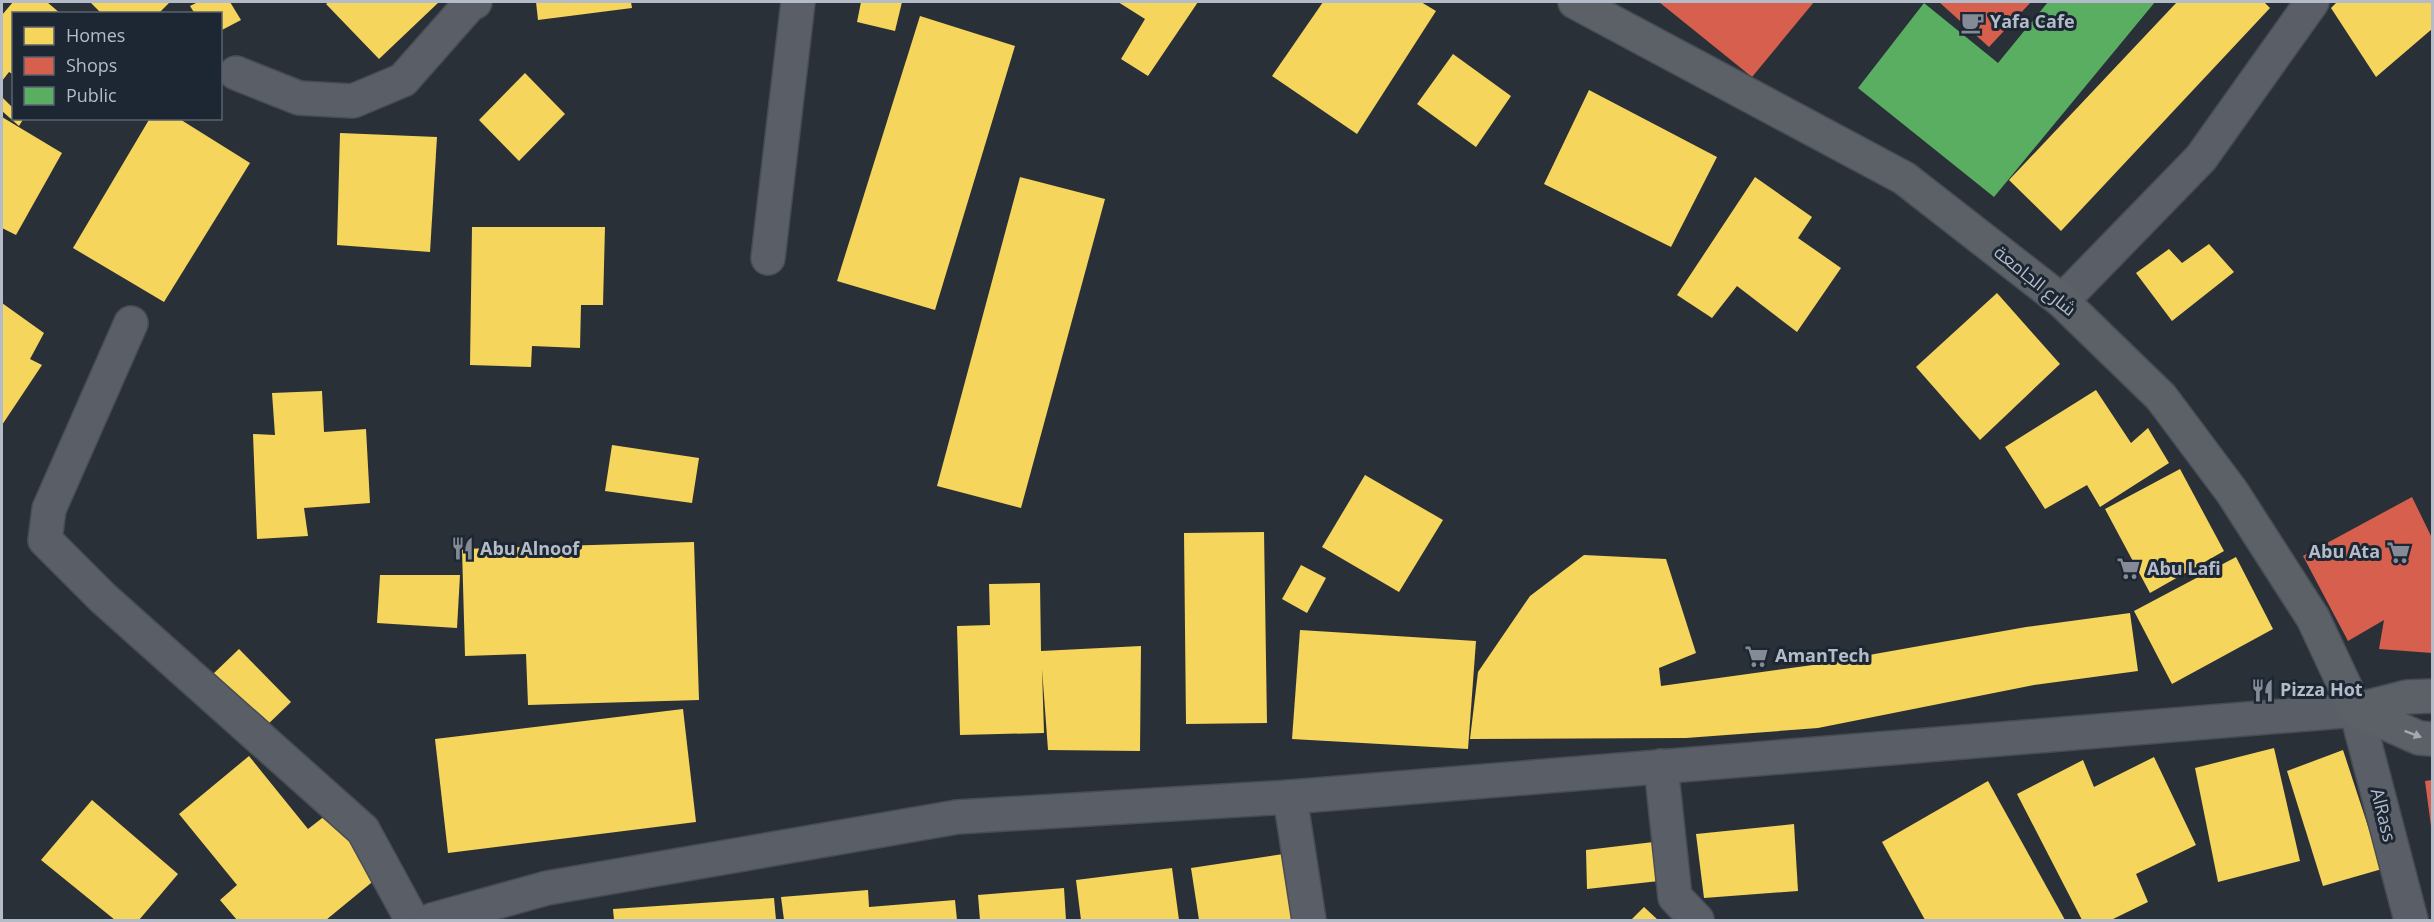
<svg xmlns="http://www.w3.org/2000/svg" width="2434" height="922" font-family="'Open Sans',Cairo,sans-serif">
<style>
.homes{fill:#f6d55c}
.shops{fill:#d6604d}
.public{fill:#5aae61}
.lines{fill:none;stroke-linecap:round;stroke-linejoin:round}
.minor-casing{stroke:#484c53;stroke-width:36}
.major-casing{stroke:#484c55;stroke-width:36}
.minor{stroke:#5a5e66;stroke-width:33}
.major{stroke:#5c6168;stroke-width:33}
.oneway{fill:#a2aab6}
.labels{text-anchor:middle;stroke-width:6;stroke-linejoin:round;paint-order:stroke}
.poi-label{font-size:18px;font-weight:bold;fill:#b4bcc9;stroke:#1d2633;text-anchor:start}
.street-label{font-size:18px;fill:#b4bcc9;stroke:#1d2633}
</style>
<rect width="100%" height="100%" fill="#2a3038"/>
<!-- homes -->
<g class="homes">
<path d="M13 2H47L61 14H14V75L9 72 2 81V15Z"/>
<path d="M90 2H170L158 14H102Z"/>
<path d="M198 2H230L241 20 220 31V14H195L190 6Z"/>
<path d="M329 2H439L379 59 326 4Z"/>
<path d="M536 2H631L632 8 538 20Z"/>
<path d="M861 2H902L895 31 857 22Z"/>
<path d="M1118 2H1198L1148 76 1121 59 1145 19Z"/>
<path d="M1323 2H1421L1436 11 1357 134 1272 76Z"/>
<path d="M2177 2H2264L2270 8 2061 231 2009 180Z"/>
<path d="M2337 2H2432V29L2376 77 2331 8Z"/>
<path d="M920 16 1015 46 935 310 837 281Z"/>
<path d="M1453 54 1511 96 1476 147 1417 104Z"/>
<path d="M525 73 565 114 519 161 479 120Z"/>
<path d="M1589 90 1717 157 1671 247 1544 184Z"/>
<path d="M2 97 14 109V118H24L19 126 2 111Z"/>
<path d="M2 117 62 153 16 235 2 228Z"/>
<path d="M150 118H178L250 163 164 302 73 248Z"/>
<path d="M340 133 437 137 430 252 337 245Z"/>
<path d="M1020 177 1105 199 1021 508 937 486Z"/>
<path d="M1755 177 1812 217 1798 238 1841 268 1797 332 1737 286 1712 318 1677 295Z"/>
<path d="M472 227H605L603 305H581L580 348 532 346 531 367 470 365Z"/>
<path d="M2209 244 2234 272 2172 321 2136 273 2169 249 2182 263Z"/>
<path d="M1997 293 2060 364 1980 440 1916 367Z"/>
<path d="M2 303 44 333 30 359 42 365 2 425Z"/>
<path d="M2096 390 2131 443 2148 428 2169 463 2100 507 2087 485 2045 509 2005 447Z"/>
<path d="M322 391 324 432 366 429 370 503 304 508 308 536 257 539 253 434 275 435 272 393Z"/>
<path d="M612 445 699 458 692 503 605 491Z"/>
<path d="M2180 469 2224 551 2150 593 2105 509Z"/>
<path d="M1365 475 1443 520 1399 592 1322 547Z"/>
<path d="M1264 532 1267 723 1186 724 1184 533Z"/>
<path d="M694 542 699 700 528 705 526 654 465 656 462 549Z"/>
<path d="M1584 555 1666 559 1696 653 1659 668 1661 686 1813 665 2026 627 2130 613 2138 671 2034 685 1818 728 1686 738 1470 739 1478 672 1530 596Z"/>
<path d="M2236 557 2273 629 2172 684 2134 611Z"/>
<path d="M1301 565 1326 578 1307 613 1282 599Z"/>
<path d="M380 575H460L457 628 377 623Z"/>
<path d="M1040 583 1041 651 1141 646 1140 751 1048 750 1042 669 1044 733 960 735 957 626 990 625 989 584Z"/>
<path d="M1300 630 1476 641 1468 749 1292 739Z"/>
<path d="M239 649 291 702 263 729 212 675Z"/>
<path d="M683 709 696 822 448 853 435 739Z"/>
<path d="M2274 748 2300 861 2218 882 2195 768Z"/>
<path d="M2343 750 2382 869 2323 886 2287 771Z"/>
<path d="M249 756 308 829 330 812 382 874 326 920H237L220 900 237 885 179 814Z"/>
<path d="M2154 757 2196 845 2136 874 2148 902 2111 920H2082L2017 794 2083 760 2094 787Z"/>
<path d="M1988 781 2065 920H1925L1882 842Z"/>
<path d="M92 800 178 874 139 920H115L41 860Z"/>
<path d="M1794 824 1798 891 1704 898 1696 834Z"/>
<path d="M1662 841 1668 880 1587 889 1586 850Z"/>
<path d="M1290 853 1300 920H1199L1191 868Z"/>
<path d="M1172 868 1179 920H1081L1076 880Z"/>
<path d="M1064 888 1066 920H980L978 895Z"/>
<path d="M868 890 869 907 955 900 957 920H784L781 897Z"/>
<path d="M774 898 776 920H614L613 909Z"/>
<path d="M1644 907 1658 920H1631Z"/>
</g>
<!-- shops -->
<g class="shops">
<path d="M1659 2H1814L1752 77Z"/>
<path d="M1939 2H2031L1989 47Z"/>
<path d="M2412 497 2432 538V653L2379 649 2384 620 2348 641 2303 556Z"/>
<path d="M2432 780V826H2431L2425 781Z"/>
</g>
<!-- public -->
<path class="public" d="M2048 2H2155L1994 197 1858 88 1924 3 1998 63Z"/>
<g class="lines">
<defs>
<g id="minor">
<path d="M236 73 299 98 353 101 403 80 470 4 475 2"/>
<path d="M768 258 798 2"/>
<path d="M2062 301 2201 158 2312 2"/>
<path d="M131 323 49 509 45 540 103 598 363 830 412 920"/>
<path d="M1661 766 1675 897 1697 920"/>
<path d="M1290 797 1309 920"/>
<path d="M432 920 547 888 957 817 1290 797 2356 710 2411 920"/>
</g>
<g id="major">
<path d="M1575 2 1904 178 2062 301 2161 397 2232 492 2313 618 2356 710"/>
<path d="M2356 710 2419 738 2432 739"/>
<path d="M2356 710 2407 697 2432 696"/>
</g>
</defs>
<!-- minor casing -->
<use href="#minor" class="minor-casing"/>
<!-- major casing -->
<use href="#major" class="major-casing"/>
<!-- minor -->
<use href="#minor" class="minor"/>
<!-- major -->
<use href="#major" class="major"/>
</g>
<!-- one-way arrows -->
<defs><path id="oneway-solid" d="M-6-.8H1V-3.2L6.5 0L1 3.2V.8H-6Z" transform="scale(1.5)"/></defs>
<use class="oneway" href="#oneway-solid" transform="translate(2413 734) rotate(21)"/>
<!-- icons -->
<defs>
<symbol id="cafe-bare" viewBox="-9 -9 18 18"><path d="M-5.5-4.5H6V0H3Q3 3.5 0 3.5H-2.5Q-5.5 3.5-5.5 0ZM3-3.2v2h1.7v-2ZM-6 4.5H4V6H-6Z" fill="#848b96" stroke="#1d2633" stroke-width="2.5" paint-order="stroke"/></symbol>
<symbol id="restaurant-bare" viewBox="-9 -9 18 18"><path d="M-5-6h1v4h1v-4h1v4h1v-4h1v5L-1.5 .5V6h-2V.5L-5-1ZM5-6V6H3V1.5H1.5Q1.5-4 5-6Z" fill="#848b96" stroke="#1d2633" stroke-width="2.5" paint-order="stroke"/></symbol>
<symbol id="supermarket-bare" viewBox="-9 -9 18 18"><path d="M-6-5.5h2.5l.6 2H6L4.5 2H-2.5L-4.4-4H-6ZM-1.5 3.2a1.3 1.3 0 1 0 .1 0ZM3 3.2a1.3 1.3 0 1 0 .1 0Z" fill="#848b96" stroke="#1d2633" stroke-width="2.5" paint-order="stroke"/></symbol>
</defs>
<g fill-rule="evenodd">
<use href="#cafe-bare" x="1956" y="6" width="33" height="33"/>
<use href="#restaurant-bare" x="446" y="532" width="33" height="33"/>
<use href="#supermarket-bare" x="2382" y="536" width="33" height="33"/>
<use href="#supermarket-bare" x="2112" y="552" width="33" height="33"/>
<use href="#supermarket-bare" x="1740" y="640" width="33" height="33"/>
<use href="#restaurant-bare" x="2246" y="674" width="33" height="33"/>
</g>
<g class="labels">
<!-- poi labels -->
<g class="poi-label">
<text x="1990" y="28">Yafa Cafe</text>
<text x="480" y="555">Abu Alnoof</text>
<text x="2380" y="558" text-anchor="end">Abu Ata</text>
<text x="2147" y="575">Abu Lafi</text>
<text x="1775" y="662">AmanTech</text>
<text x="2280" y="696">Pizza Hot</text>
</g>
<!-- street labels -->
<g class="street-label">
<text transform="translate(2035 281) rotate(39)" y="6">شارع الجامعة</text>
<text transform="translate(2383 815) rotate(76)" y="6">AlRass</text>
</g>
</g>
<!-- border -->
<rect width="2434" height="922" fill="none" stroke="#b4bcc9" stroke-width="6"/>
<!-- legend -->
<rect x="12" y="12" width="210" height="108" fill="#1d2633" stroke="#59626f" stroke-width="1.5"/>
<rect x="24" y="27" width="30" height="18" fill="#f6d55c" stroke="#59626f" stroke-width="1.5"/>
<text x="66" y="42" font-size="18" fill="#b4bcc9">Homes</text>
<rect x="24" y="57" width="30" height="18" fill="#d6604d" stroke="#59626f" stroke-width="1.5"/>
<text x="66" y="72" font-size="18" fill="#b4bcc9">Shops</text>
<rect x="24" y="87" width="30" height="18" fill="#5aae61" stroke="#59626f" stroke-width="1.5"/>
<text x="66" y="102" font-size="18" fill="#b4bcc9">Public</text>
</svg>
